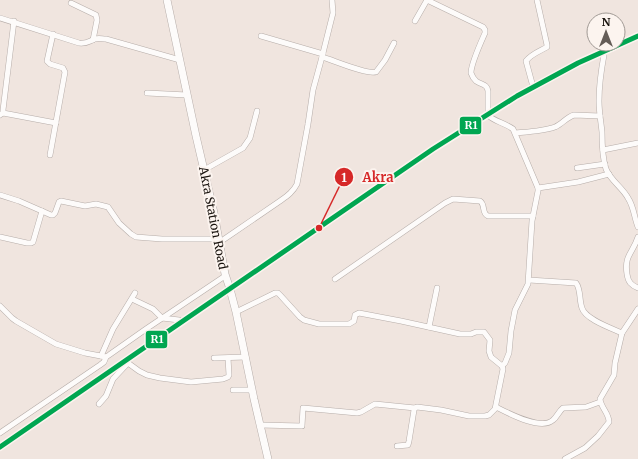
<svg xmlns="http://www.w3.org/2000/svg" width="638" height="459" font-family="Merriweather,serif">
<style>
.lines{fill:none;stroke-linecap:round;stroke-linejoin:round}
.minor-casing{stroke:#b6ada9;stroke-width:6}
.secondary-casing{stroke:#b6ada9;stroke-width:8}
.minor{stroke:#fdfbfa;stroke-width:5}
.secondary{stroke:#fdfbfa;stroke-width:7}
.rail-1-casing{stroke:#fcf4ef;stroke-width:8}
.rail-1{stroke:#00a651;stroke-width:5}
.labels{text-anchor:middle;stroke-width:4;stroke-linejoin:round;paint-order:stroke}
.street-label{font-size:12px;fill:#19130e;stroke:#fcf4ef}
.leader{fill:none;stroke:#d62828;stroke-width:1.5}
.callout-dot{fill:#d62828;stroke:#fcf4ef;stroke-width:1.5}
.mark-label{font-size:12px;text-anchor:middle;font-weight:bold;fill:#fff}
.callout-label{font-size:13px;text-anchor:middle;font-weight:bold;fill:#d62828;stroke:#fcf4ef;stroke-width:4;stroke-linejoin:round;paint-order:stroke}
.line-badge{stroke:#fcf4ef;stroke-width:1.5}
.badge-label{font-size:11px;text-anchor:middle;font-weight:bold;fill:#fff}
</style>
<rect width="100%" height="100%" fill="#f0e5df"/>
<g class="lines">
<defs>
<g id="minor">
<path d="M427 0 483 27 485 30V33C481 42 471 64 471 73 472 76 474 79 476 81 482 85 487 84 488 91V115C493 121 505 123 513 129L538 188V191L532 221 528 284 515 310 511 331 509 353 505 363 502 366"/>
<path d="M71 3 96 15 97 20 93 40"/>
<path d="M0 18 79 43C87 44 89 41 95 39 99 38 102 39 106 39L180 60"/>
<path d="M415 21 427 0"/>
<path d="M261 36 323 54"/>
<path d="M604 55C601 71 599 86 599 101 599 112 601 122 602 132 602 144 602 157 606 169 611 181 622 187 628 198 634 207 634 217 638 227"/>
<path d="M322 57C333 60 367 75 376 72L385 60 394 43"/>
<path d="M532 83 526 61C531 54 540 51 547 47V45L537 0"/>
<path d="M147 93 187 95"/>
<path d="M3 113 56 123"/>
<path d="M0 115 3 113V110L14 21"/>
<path d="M516 133C527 132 544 131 555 127 562 124 567 117 574 115L600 116"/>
<path d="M603 150 638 143"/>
<path d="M50 155 65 72 63 68 50 64 47 61 53 34"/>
<path d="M577 168 605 164"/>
<path d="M204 170 243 148 250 138 257 111"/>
<path d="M538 188 578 182 609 174"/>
<path d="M0 195 19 201 51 215H53L55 213 59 202 61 201 85 206 96 204 108 207 119 223 131 234 136 237 162 239H219"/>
<path d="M0 237 27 243H31L33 242 42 211"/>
<path d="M638 237C633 253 624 255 627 274 628 282 631 285 638 288"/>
<path d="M220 242 280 201C287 196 293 192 297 184L308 124 313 90 322 57 333 13 332 0"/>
<path d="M335 279 445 203 453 199 480 201C486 205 481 213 488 216H533"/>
<path d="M529 280 576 283C581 289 579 300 582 308 585 319 611 328 622 333"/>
<path d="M132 299 153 309 162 318 179 320"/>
<path d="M0 306 12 318 16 321 56 344 85 353 106 357 109 355 146 329 225 276"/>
<path d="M236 312 275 293H278L280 295 300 317 304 320 319 324H349L354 321 355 315 359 313 401 321 460 334H471L476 332H484L490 340 489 351 491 357 502 366 503 369 495 409 489 415 485 416H469L441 410 417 407 415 408 414 410 409 441 408 445 397 446"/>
<path d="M429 327 437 288"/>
<path d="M101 356 113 329 135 293"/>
<path d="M214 358 246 357"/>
<path d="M233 390H252"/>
<path d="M99 404 106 396 113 379 128 363 139 371 147 375 160 378 191 382 223 379 228 377 229 375 228 358"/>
<path d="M496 407C508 413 541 431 553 420 557 417 559 411 563 408L586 407 600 402"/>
<path d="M260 425 302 426 303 408 357 413 361 412 375 404 415 408"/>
<path d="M0 433 100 365 104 362 106 357"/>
<path d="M565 459 585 448 598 436 609 422C609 413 601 408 600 399L614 375 615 363 622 333 638 309"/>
</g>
<path id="secondary" d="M167 0 196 136 214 213 225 274 230 289 236 312 254 399 268 459"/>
</defs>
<!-- minor casing -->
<use href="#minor" class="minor-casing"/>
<!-- secondary casing -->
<use href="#secondary" class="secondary-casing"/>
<!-- minor -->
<use href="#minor" class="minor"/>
<!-- secondary -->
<use href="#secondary" class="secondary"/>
<defs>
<path id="rail-1" d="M0 447 433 149 517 96 578 63 638 36"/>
</defs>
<!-- rail-1 casing -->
<use href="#rail-1" class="rail-1-casing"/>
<!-- rail-1 -->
<use href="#rail-1" class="rail-1"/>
</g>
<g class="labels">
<!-- street labels -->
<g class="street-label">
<text transform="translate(213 218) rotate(79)" y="4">Akra Station Road</text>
</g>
</g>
<!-- callouts -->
<path class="leader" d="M319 228L344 177"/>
<g class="callout-dot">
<circle cx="319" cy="228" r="4"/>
<circle cx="344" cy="177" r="10"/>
</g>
<g class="mark-label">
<text x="344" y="182">1</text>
</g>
<g class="callout-label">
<text x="378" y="182">Akra</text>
</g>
<g class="line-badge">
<rect x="459" y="116" width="23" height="19" rx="4" fill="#00a651"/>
<rect x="145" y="330" width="23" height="19" rx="4" fill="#00a651"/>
</g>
<g class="badge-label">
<text x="471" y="129">R1</text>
<text x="157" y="343">R1</text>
</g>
<!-- north arrow -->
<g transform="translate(606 32)"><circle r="19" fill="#fcf4ef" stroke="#a19a95"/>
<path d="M0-3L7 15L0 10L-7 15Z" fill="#645c57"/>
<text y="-6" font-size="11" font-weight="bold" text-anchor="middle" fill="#19130e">N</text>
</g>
</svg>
